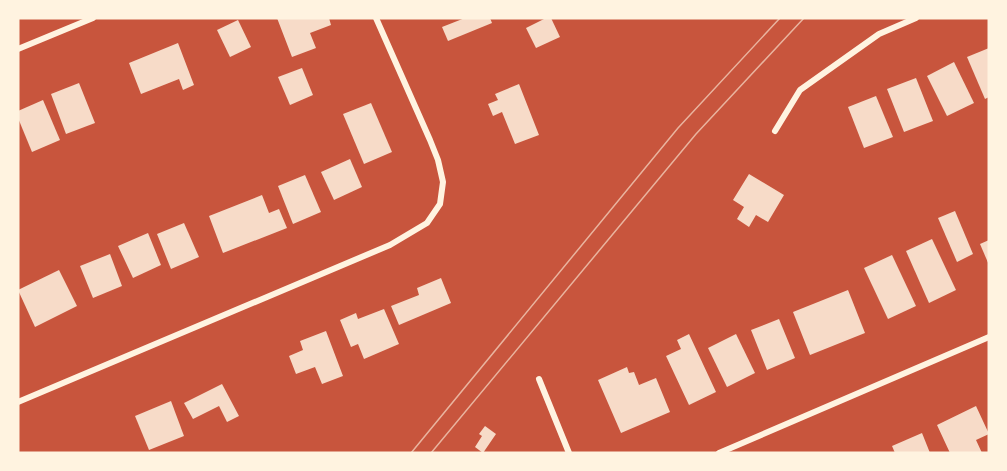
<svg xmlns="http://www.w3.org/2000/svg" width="1007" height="471" font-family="'Noto Sans',sans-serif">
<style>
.building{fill:#f7dbc8}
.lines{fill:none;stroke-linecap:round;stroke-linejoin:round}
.minor{stroke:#fff3e0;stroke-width:6}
.tram{stroke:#e9b49f;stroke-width:1.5}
</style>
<rect width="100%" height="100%" fill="#c8553d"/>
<!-- building -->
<g class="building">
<path d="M277 18H329L331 25 310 33 316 48 292 57Z"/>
<path d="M465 18H490L492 23 448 41 442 27Z"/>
<path d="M546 18H551L560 37 536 48 526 28Z"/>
<path d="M238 20 251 47 230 57 217 30Z"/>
<path d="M178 43 194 85 183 90 179 79 141 94 129 63Z"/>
<path d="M989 48V97L985 99 967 57Z"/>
<path d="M954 62 974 103 947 116 927 76Z"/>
<path d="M302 68 313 95 290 105 278 77Z"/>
<path d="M916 78 933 121 904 132 887 89Z"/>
<path d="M79 83 95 123 66 134 51 94Z"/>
<path d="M519 84 539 135 515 144 502 112 493 116 488 104 498 100 495 94Z"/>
<path d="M876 96 893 137 864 148 848 107Z"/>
<path d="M43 100 60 140 32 152 18 118V111Z"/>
<path d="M371 103 392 152 364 164 343 114Z"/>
<path d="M350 159 362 187 334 200 321 172Z"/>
<path d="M749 174 784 195 768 222 756 215 749 227 737 219 744 207 733 200Z"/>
<path d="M305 175 321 212 293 224 278 186Z"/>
<path d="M262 195 269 213 279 209 287 228 223 253 209 216Z"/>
<path d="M955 211 973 254 957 262 938 218Z"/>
<path d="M184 223 199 257 171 269 157 234Z"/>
<path d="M148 233 161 265 133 278 118 246Z"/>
<path d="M932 239 956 290 929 303 906 251Z"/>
<path d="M989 240V265L980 244Z"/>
<path d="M110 254 122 286 93 298 80 266Z"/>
<path d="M892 255 916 306 888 319 864 268Z"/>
<path d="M59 270 77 306 35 327 18 290Z"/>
<path d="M441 278 451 303 399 325 391 306 419 295 417 288Z"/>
<path d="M848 290 865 333 810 355 793 312Z"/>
<path d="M384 309 399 344 364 359 358 344 351 347 340 320 356 313 358 319Z"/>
<path d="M779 319 795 358 767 370 751 330Z"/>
<path d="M326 331 343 376 322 384 315 367 296 374 289 356 303 350 300 341Z"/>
<path d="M689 334 716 392 689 405 666 356 681 349 677 340Z"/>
<path d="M736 334 755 373 727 387 708 348Z"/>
<path d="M627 367 629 373 634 372 639 385 656 378 670 412 621 433 598 380Z"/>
<path d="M222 384 239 416 227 422 219 406 193 419 184 403Z"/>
<path d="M171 401 184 436 149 450 135 416Z"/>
<path d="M976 406 989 434 976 440 982 453H950L937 425Z"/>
<path d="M485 426 496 434 483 453 475 447 482 436 479 434Z"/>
<path d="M922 433 930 453H895L892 446Z"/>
</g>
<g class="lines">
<!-- minor -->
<g class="minor">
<path d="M18 49 93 18"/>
<path d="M775 131 800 90 879 34 916 18"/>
<path d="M539 379 569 453"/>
<path d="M18 402 390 245 427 223 440 204 443 182 438 160 430 140 376 18"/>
<path d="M719 453 989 337"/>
</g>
<!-- tram -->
<g class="tram">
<path d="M411 453 678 128 780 18"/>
<path d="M431 453 696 134 804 18"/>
</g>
</g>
<!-- border -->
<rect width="1007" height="471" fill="none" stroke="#fff3e0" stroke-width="39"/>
</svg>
